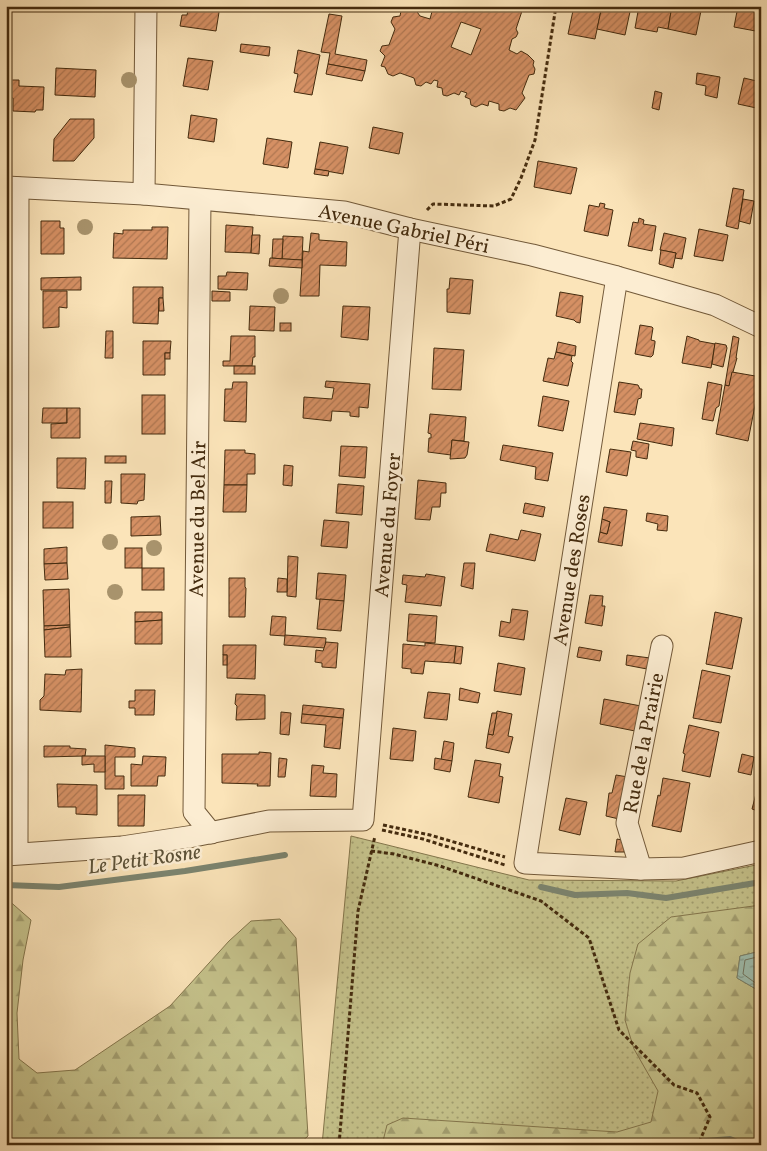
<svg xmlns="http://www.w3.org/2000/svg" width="767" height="1151" font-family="Vollkorn,serif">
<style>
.green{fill:url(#green-dots);stroke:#84764c}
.forest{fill:url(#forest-firs);stroke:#84764c}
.water{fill:url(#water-ripples);stroke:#7b846f}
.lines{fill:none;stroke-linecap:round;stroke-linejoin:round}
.shore{stroke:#72755f;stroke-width:1}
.stream{stroke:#7b846f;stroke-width:6}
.building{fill:url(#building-hatch);stroke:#442b0e;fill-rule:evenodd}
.street-casing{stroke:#725939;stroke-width:23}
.path{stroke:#442b0e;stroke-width:3;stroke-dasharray:4 2.5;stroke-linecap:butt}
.street{stroke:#fcedd2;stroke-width:21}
.tree{fill:#a8936c}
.labels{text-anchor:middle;stroke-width:5;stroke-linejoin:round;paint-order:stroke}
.street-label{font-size:20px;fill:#442b0e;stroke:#fcedd2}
.water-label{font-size:21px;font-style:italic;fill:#5b5036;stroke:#fcedd2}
</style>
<defs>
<pattern id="green-dots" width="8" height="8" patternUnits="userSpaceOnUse" patternTransform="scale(1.25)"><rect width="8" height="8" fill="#c5c28b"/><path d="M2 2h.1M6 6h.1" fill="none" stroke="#a29e70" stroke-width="1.8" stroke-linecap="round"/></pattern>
<pattern id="forest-firs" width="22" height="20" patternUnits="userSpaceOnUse" patternTransform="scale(1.25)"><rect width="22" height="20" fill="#c5c28b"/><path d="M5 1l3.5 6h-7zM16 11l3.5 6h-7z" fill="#a29e70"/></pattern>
<pattern id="water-ripples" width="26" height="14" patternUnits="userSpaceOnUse" patternTransform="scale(1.25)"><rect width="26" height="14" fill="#9fbfb0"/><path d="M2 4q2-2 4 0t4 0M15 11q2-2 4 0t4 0" fill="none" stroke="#839b8e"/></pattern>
<pattern id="building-hatch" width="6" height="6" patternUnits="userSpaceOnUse" patternTransform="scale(1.25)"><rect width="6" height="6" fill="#d59064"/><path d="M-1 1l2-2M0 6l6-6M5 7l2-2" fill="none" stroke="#ae7651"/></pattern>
</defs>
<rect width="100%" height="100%" fill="#fbe4b9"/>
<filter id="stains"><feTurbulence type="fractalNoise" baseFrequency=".004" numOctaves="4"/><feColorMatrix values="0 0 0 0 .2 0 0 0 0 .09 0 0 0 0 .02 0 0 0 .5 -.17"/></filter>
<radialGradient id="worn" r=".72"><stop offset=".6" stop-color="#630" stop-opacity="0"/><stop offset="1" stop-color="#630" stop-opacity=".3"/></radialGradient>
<!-- green -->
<path class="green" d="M351 836 529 880 676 881 761 864V1145H322Z"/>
<!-- forest -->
<g class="forest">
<path d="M6 898 31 920 23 960 17 1013 19 1059 37 1073 75 1070 170 1006 229 941 251 921 280 919 296 938 308 1136 298 1145H6Z"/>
<path d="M761 905V951L740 956 737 978 761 992V1145H382L387 1125 403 1118 617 1132 651 1122 658 1091 634 1049 625 1020 630 973 638 944 671 917Z"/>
</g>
<!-- water -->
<path class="water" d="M761 951V992L737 978 740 956Z"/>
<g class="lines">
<!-- shore -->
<path class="shore" d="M761 956 745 960 743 974 761 987"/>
<!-- stream -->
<g class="stream">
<path d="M6 885 59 887 185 871 285 855"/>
<path d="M541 887 575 895 627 893 666 898 761 882"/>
<path d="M412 1145 415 1143 425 1145"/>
<path d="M657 1145 730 1139 744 1145"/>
</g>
</g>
<!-- building -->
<g class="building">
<path d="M189 6H220L216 31 180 26 182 15H187Z"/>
<path d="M432 6H528L522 11 516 29 518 33 516 37 512 39 509 50 517 54 521 51 528 55 534 61 533 65 535 69 534 74 529 75 522 93 525 98 516 110 510 108 504 111 499 110V104L489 101 488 106 482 104 476 107 471 105 470 99 465 97 467 93 461 91 459 95 454 93 447 96 443 95 442 88 437 87 438 81 434 80 431 84 426 82 421 86 416 85 414 78 400 73 393 76 388 74 385 67 381 66 385 56 380 51 382 46 389 45 395 29 391 22 393 17 400 16 401 11 412 8 415 9 420 16 430 19 433 8ZM461 22 481 29 471 55 451 47Z"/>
<path d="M574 6H602L595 39 568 34Z"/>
<path d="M602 6 631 7 625 35 597 29Z"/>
<path d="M639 6H672L668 29 658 27 657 32 635 28Z"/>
<path d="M672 6H702L696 35 668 29Z"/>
<path d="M738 6H761V32L734 27Z"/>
<path d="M329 14 342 16 335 54 367 60 365 71 328 64 330 53 321 52Z"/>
<path d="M241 44 270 47 269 56 240 52Z"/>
<path d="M298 50 320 55 312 95 294 92 298 74 294 73Z"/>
<path d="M188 58 213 61 208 90 183 86Z"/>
<path d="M328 64 365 71 362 81 326 74Z"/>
<path d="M56 68 96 70 95 97 55 95Z"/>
<path d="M697 73 720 77 717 98 705 95 706 86 696 84Z"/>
<path d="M744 78 761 82V109L738 104Z"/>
<path d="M6 80H19V86L44 87 43 110H36L35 112 13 111V98H6Z"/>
<path d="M655 91 662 93 659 110 652 108Z"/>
<path d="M191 115 217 119 214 142 188 138Z"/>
<path d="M70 119H94V138L74 161H53L54 139Z"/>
<path d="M373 127 403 133 399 154 369 148Z"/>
<path d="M267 138 292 142 288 168 263 164Z"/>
<path d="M320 142 348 147 343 174 315 169Z"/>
<path d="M538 161 577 168 571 194 534 187Z"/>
<path d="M315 169 329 171 328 176 314 174Z"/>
<path d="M733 188 744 190 738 229 726 226Z"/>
<path d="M743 199 754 201 750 224 739 221Z"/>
<path d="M600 203 605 204 604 208 613 210 608 236 584 231 589 205 599 207Z"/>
<path d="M639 218 644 220 643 224 656 226 652 251 628 246 633 222 638 223Z"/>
<path d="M41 221H60V228H64V254H41Z"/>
<path d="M226 225 253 227 251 253 225 252Z"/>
<path d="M152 227H168L167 259 113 258 114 233 123 234V230H152Z"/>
<path d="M699 229 728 235 723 261 694 256Z"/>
<path d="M311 233 319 234V240L347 242 346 266 320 265 319 296H300L303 251 309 252Z"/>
<path d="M664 233 686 238 682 259 675 258 676 253 660 250Z"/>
<path d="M252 235H260L259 254 251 253Z"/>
<path d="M283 236 303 237 302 260 282 259Z"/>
<path d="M273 239H283L282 259 272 258Z"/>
<path d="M661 250 676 253 673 268 659 264Z"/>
<path d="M270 258 302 260V268L269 266Z"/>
<path d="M227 272 248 273 247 290 218 289V276H226Z"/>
<path d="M81 277V290H41V278Z"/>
<path d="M450 278 473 280 470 314 447 312V289H449Z"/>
<path d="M133 287H163V298H159L158 324 133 323Z"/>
<path d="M43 291H67V308L59 307V327L43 328Z"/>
<path d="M212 291 230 292V301H212Z"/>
<path d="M560 292 583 296 580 323 576 322 574 320 556 316Z"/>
<path d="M159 298H163L164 311H159Z"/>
<path d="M250 306 275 307 274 331 249 330Z"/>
<path d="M343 306 370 307 368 340 341 337Z"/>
<rect x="280" y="323" width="11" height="8"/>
<path d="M640 325 652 327 653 328 651 340 655 341V343L653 355 651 357 635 354Z"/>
<path d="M106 331H113V358H105Z"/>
<path d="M231 336H255V357H253L252 366H223V361H230Z"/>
<path d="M687 336 699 340V341L715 344 711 368 682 363Z"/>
<path d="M733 336 739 338 736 358H737L729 386 725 385Z"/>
<path d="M143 341H171L170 353H165V375H143Z"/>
<path d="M558 342 576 346 575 356 556 352Z"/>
<path d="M715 343 726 345 727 348 723 367 712 364Z"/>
<path d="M434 348 464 350 461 390 432 389Z"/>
<path d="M556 352 572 356 571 361 573 363 568 386 543 381 548 358 554 359Z"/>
<rect x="165" y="353" width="5" height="6"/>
<rect x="234" y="366" width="21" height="8"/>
<path d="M732 372 761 377 759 385H761V391L758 390 748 441 716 434 725 385 729 386Z"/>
<path d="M326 381 370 384 368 408 359 407V417L350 416V412L332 411 331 421 303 418 304 397 332 399 334 388 325 387Z"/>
<path d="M233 382H247L246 422 224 421 225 389H232Z"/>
<path d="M619 382 638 385 640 389H642L641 398 638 399 635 415 614 412Z"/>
<path d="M708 382 722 385 719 406 716 408 713 421 702 419Z"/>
<rect x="142" y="395" width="23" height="39"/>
<path d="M543 396 569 401 563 431 538 426Z"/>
<path d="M43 408H67V423H42Z"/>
<path d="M67 408H80V438H51V424L67 423Z"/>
<path d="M430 414 466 417 464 441 452 440 451 455 428 452 429 438H431V434L428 433Z"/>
<path d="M640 423 674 428 672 446 637 439Z"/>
<path d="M452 440 469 442 467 455 465 458 450 459Z"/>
<path d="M633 441 649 444 647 459 636 457V451L631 450Z"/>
<path d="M503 445 553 453 548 481 535 479 536 467 500 460Z"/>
<path d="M341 446 367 447 365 478 339 476Z"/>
<path d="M610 449 631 452 627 476 606 472Z"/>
<path d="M225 450H245V453L255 454V474H247V485H224Z"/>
<rect x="105" y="456" width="21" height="7"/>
<path d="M57 458H86L85 489 57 488Z"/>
<path d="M284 465 293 466 292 486 283 485Z"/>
<path d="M121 474H145L144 500 138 501 137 504 121 503Z"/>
<path d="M418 480 446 483V493H441L440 507H432L430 520 415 519Z"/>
<path d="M105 481H112L111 503H105Z"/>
<path d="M338 484 364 486 362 515 336 513Z"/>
<path d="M224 485H247L246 512H223Z"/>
<rect x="43" y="502" width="30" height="26"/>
<path d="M525 503 545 507 543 517 523 513Z"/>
<path d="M604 507 627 510 622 546 598 542 600 532 607 534 610 522 602 519Z"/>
<path d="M647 513 668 516 667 531 657 530 658 524 646 521Z"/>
<path d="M160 516 161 535 131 536V517Z"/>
<path d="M602 519 610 522 607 534 600 532Z"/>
<path d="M324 520 349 522 347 548 321 546Z"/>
<path d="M521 530 541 534 535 561 486 551 490 534 518 540Z"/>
<path d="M67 547V563L44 564V549Z"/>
<rect x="125" y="548" width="17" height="20"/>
<path d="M288 556 298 557 296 597 287 596Z"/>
<path d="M67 563 68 579 45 580 44 564Z"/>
<path d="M464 563H475L473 589 461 586Z"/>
<rect x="142" y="568" width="22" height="22"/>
<path d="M318 573 346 575 344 601 316 599Z"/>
<path d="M426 574 445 577 441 606 405 602 407 585 402 584 403 575 425 577Z"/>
<path d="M229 578H245V587L246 588 245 617H229Z"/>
<path d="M278 578 287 579V592H277Z"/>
<path d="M69 589 70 625 44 626 43 590Z"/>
<path d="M590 595 603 596 602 606H605L602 626 585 623Z"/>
<path d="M320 599 344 601 341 631 317 629Z"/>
<path d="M512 609 528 611 524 640 499 636 501 621 510 623Z"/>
<path d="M135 612H162V620L135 622Z"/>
<path d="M715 612 742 618 732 669 706 664Z"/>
<path d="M409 614 437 616 435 643 407 641Z"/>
<path d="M272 616 286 617 285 636 270 635Z"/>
<path d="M162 620V644H135V622Z"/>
<path d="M70 625V627L44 630V626Z"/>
<path d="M70 627 71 657H45L44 630Z"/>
<path d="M285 635 326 638 325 648 284 645Z"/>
<path d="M326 642 338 643 336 668 322 667V663L315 662 316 650 323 651Z"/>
<path d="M425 643 456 646 454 663 425 661 423 674 411 673V669L402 668 403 644 425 646Z"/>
<path d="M223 645H256L255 679 227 678V655H223Z"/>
<path d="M456 646 463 647 461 664 454 663Z"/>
<path d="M579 647 602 651 600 661 577 657Z"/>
<rect x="223" y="655" width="4" height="10"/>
<path d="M627 655 650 658 647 669 626 665Z"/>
<path d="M498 663 525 668 521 695 494 691Z"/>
<path d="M82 669 81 712 40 710V700L44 696 45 674 65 675 66 670Z"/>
<path d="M702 670 730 676 721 723 693 718Z"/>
<path d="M460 688 480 693 478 703 459 700Z"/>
<path d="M135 690H155L154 715H135V708H129V701H135Z"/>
<path d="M428 692 450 694 447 720 424 718Z"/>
<path d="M236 694 265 695V719L236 720 237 706 235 704Z"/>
<path d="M604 699 641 706 635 731 600 724Z"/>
<path d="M303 705 344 709 343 718 302 714Z"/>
<path d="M497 711 512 714 508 736 513 737 509 753 486 748 488 734 493 735Z"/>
<path d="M281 712 291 713 289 735 280 734Z"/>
<path d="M492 713H497L493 735 488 734Z"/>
<path d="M302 714 343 718 340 749 324 747 326 725 301 723Z"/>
<path d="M689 725 719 732 710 777 682 771 685 754 683 753Z"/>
<path d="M393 728 416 731 413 761 390 759Z"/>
<path d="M444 741 454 743 452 761 441 760Z"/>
<path d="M105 745 135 748V757H115V776H124V789H105Z"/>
<path d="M44 746H70V748L86 749 85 756 44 757Z"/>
<path d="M259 752 271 753 270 786H257L258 784 222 783V754H259Z"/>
<path d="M742 754 754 757 751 775 738 772Z"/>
<path d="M82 756H105V772H94V764L82 765Z"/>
<path d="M143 756 166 757 165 776H158L157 786H131V764L142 765Z"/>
<path d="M279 758 287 759 285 777H278Z"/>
<path d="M435 758 452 761 450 772 434 769Z"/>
<path d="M475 760 501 764 499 776 503 777 499 803 468 797Z"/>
<path d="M312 765 324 766 323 773 337 774 336 797 310 796Z"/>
<path d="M616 775 628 777 619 819 606 816 609 793H612Z"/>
<path d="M663 778 690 783 681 832 652 826 658 795 660 796Z"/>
<path d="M57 784 97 785V815L76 814V807H58Z"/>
<path d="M758 786 761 787V812L752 809Z"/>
<path d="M118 795H145L144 826H118Z"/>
<path d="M566 798 587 802 580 835 559 830Z"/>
<path d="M617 839 626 841 624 852H615Z"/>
</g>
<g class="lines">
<defs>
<g id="street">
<path d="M6 187 144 194 344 212 410 229 532 255 617 277 715 305 761 327"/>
<path d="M144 194 146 6"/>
<path d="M200 200 194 812 211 833"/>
<path d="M617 277 525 863 641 869 684 868 761 851"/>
<path d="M6 855 122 847 194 836 269 821 363 820 410 229"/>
<path d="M8 855 17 846 18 188"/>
<path d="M641 869 627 823 662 646"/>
</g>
</defs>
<!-- street casing -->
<use href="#street" class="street-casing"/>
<!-- path -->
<g class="path">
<path d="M427 210 433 204 494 206 511 199 521 178 535 140 556 6"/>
<path d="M383 825 430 835 505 857"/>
<path d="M382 830 423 839 505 865"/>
<path d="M371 851 394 854 440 866 541 901 589 938 619 1030 674 1085 697 1093 710 1117 698 1145"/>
<path d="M339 1145 358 911 375 836"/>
</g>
<!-- street -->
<use href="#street" class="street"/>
</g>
<!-- trees -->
<g class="tree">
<circle cx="129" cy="80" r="8"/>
<circle cx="85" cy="227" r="8"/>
<circle cx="281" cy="296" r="8"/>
<circle cx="110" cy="542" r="8"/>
<circle cx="154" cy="548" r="8"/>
<circle cx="115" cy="592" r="8"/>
</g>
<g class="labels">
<!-- street labels -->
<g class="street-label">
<text transform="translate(404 228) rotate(12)" y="7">Avenue Gabriel Péri</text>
<text transform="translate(197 519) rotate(-89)" y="7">Avenue du Bel Air</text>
<text transform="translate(387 525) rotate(-85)" y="7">Avenue du Foyer</text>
<text transform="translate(571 570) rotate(-81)" y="7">Avenue des Roses</text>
<text transform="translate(643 743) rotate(-79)" y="7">Rue de la Prairie</text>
</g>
<!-- water labels -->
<g class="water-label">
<text transform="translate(144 859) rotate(-8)" y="7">Le Petit Rosne</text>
</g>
</g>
<!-- margin -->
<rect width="767" height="1151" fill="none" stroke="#fbe4b9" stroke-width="25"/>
<rect x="8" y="8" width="752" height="1136" fill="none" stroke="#442b0e" stroke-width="2.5"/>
<rect x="12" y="12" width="742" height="1126" fill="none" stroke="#442b0e"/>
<rect width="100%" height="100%" filter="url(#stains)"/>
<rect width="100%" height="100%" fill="url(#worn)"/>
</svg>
